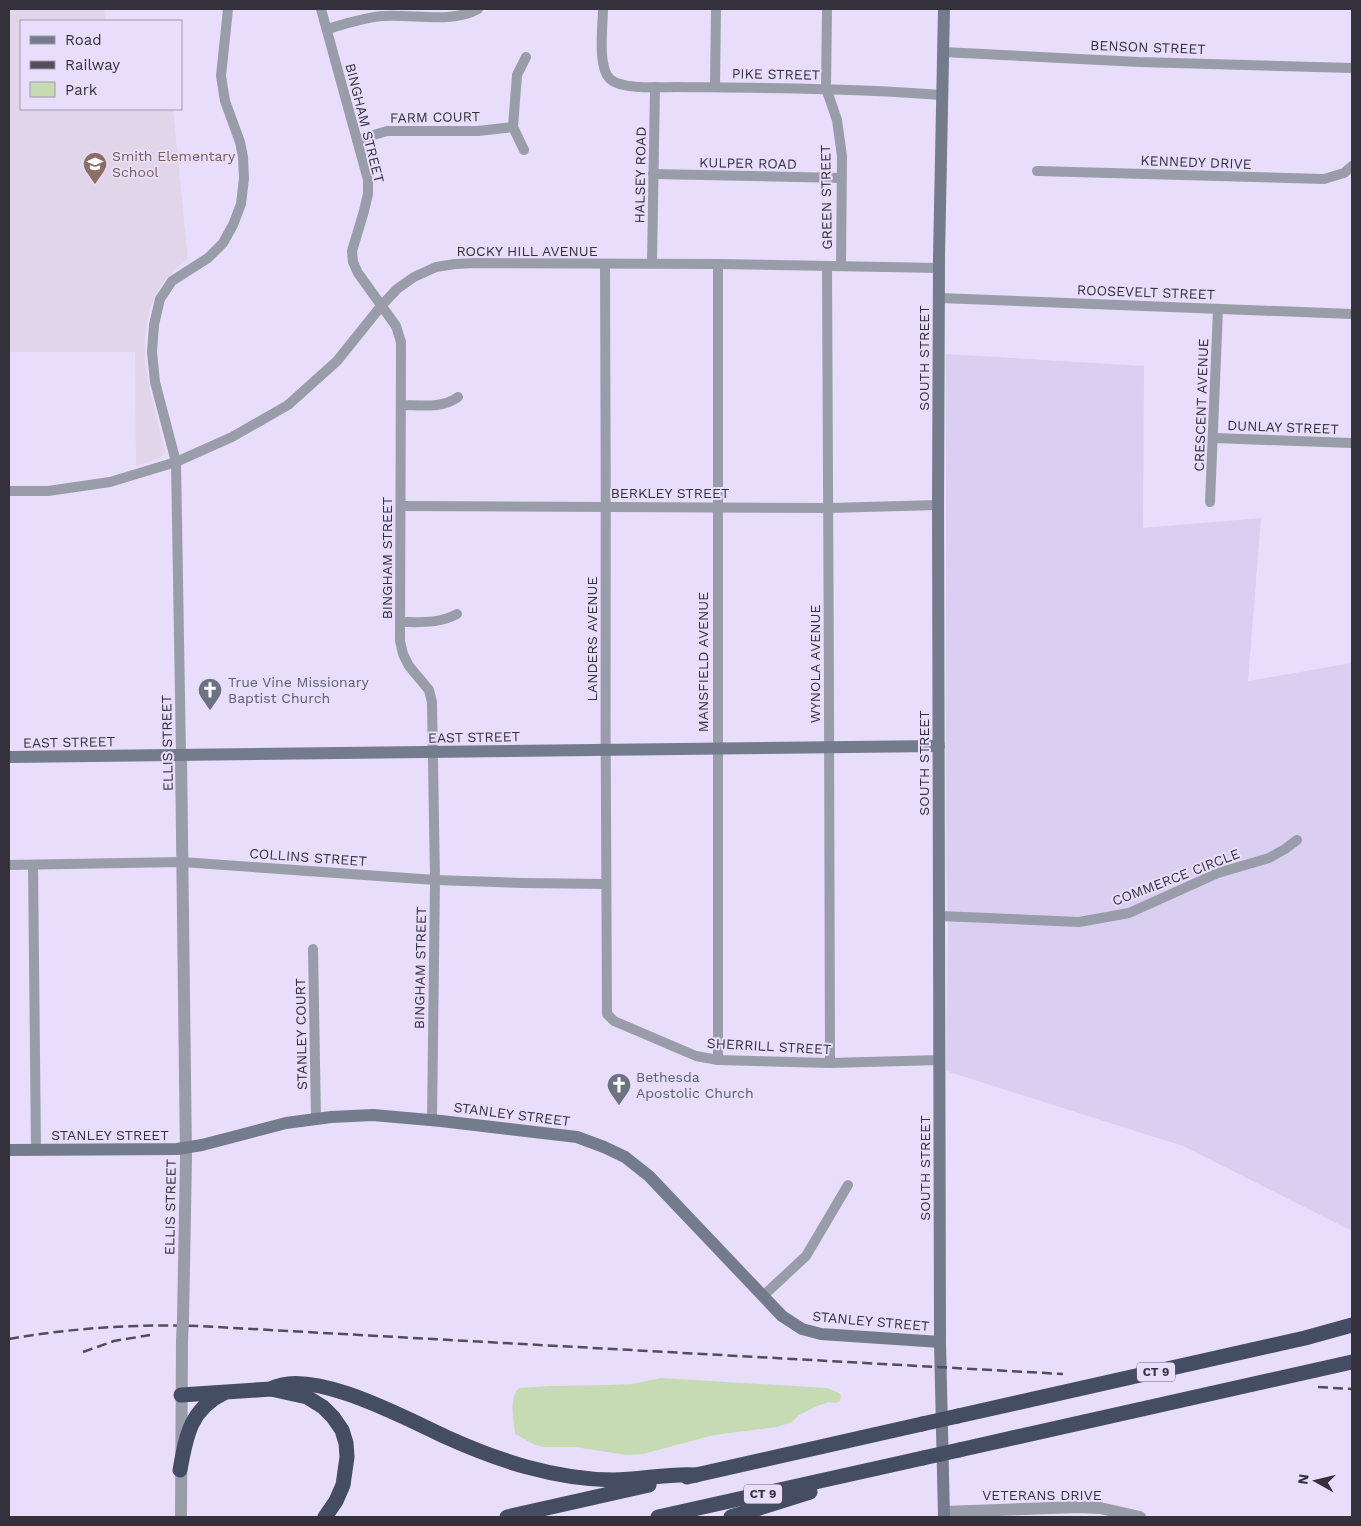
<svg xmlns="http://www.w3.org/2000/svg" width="1361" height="1526" font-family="'Work Sans',sans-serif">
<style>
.built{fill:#dacef1}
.education{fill:#e0d5e9}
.green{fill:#c6dbb4}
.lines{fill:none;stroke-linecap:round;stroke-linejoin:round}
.minor{stroke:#989da9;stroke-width:10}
.tertiary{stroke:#989da9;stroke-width:12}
.secondary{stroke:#747b8c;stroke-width:12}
.motorway{stroke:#454d65;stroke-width:15}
.rail{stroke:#524d5b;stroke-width:2.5;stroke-dasharray:10 5;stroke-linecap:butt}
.tertiary-bridge{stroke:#989da9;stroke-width:12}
.motorway-bridge{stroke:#454d65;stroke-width:15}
.labels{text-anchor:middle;stroke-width:4;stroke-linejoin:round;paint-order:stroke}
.shield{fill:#e8defc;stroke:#6b6576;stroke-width:1}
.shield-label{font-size:12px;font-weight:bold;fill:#35313c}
.street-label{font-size:14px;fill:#35313c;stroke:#e8defc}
.education-label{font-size:14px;fill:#785e54;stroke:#e8defc;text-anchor:start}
.worship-label{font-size:14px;fill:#5b616d;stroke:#e8defc;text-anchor:start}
</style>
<rect width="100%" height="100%" fill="#e8defc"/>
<!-- built -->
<path class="built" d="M946 354 1144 366 1143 528 1261 518 1248 681 1352 663V1231L1183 1146 946 1071 948 927 946 866Z"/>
<!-- education -->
<path class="education" d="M9 9H104L105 21H21V109H173L188 260 177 267 160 286 149 310 145 337V364L150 391 165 452 160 458 136 466 135 352H9Z"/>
<!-- green -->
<path class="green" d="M661 1378 827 1388 839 1393 841 1395 840 1401 835 1403 829 1402 815 1407 799 1415 792 1422 777 1427 714 1435 643 1454 626 1455 575 1447H544L535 1445 515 1434C514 1421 508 1398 519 1388L550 1386 607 1385 632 1384Z"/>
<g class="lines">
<!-- minor -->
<g class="minor">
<path d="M321 9 368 180V194L364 211 352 251 353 262 358 273 396 326 401 342 400 641 403 654 409 666 429 690 432 702 435 880 432 1120"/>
<path d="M603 9C603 26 597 66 610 79 622 90 660 87 677 87 765 88 853 88 942 95"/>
<path d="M827 9 826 88 837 120 842 156 841 266"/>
<path d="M327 29C346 24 364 17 384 16 415 14 450 24 478 9"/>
<path d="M943 52 1139 62 1352 68"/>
<path d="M715 87 716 9"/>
<path d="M357 140 387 131H478L513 127"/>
<path d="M524 150 513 127 517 75 526 57"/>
<path d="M1037 171 1324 179 1344 173 1352 166"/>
<path d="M653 174 841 178"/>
<path d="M652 263 655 87"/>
<path d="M605 264C607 514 604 764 607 1014L614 1021 696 1056 718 1060 830 1063 940 1060"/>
<path d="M718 264V1060"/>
<path d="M827 266C830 532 828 797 830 1063"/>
<path d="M939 298 1352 314"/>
<path d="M401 405C420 405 442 409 458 397"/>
<path d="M1213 438 1352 443"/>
<path d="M9 491H48L110 482 176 462 232 437 288 405 337 361 382 305 397 289 414 277 436 267 455 264 475 263 718 264 939 268"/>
<path d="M1210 502 1218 309"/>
<path d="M401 506 829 508 938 505"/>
<path d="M400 622C420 622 439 624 457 614"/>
<path d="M181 755 176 462 155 382 152 352 154 325 160 299 172 281 208 258 223 243 233 225 241 204 244 178 243 157 240 142 225 101 221 76 228 9"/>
<path d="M9 865 182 862 435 880 523 883 606 884"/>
<path d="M33 865 36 1150"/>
<path d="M940 916 1079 922 1129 913 1218 873 1269 858 1285 849 1297 840"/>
<path d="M313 949 316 1118"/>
<path d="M763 1296 806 1256 848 1185"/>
</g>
<!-- tertiary -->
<g class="tertiary">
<path d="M181 755 186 1157 183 1320"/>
<path d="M944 1512 1078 1507 1100 1508 1140 1517"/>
<path d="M181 1517 182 1340"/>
</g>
<!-- secondary -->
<g class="secondary">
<path d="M944 9 939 257 938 505 940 1342 944 1517"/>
<path d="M9 757 939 746"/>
<path d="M9 1150 177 1149 202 1145 286 1123 331 1117 373 1115 441 1121 577 1137 604 1147 625 1157 649 1176 782 1316 802 1329 821 1334 940 1342"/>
</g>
<!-- motorway -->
<g class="motorway">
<path d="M271 1389C310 1366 407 1419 446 1437 499 1461 554 1479 613 1480 641 1480 668 1473 696 1475"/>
<path d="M181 1395 271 1389 307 1397 323 1407 333 1417 342 1430 346 1443 347 1457 343 1485 336 1501 325 1517"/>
<path d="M958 1416 1305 1338 1352 1325"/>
<path d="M959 1450 1352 1362"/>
<path d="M180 1470C186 1437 190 1409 224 1393"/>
<path d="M687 1477 922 1424"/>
<path d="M507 1517 649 1485"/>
<path d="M658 1517 923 1458"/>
<path d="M731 1517 810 1492"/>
</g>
<!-- rail -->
<g class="rail">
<path d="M9 1339C71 1328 135 1324 198 1326L1063 1374"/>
<path d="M83 1352 114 1341 150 1335"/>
<path d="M1318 1387 1352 1389"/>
</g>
<!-- tertiary-bridge -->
<path class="tertiary-bridge" d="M182 1340 183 1320"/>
<!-- motorway-bridge -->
<g class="motorway-bridge">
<path d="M922 1424 958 1416"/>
<path d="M923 1458 959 1450"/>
</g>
</g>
<!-- icons -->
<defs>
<symbol id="school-pin" viewBox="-11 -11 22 30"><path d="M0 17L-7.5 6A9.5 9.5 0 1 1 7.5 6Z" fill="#8d6e63" stroke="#e8defc"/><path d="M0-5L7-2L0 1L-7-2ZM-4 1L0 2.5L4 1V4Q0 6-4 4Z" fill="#fff"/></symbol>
<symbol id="church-pin" viewBox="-11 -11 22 30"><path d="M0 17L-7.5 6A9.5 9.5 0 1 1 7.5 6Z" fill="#6b7280" stroke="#e8defc"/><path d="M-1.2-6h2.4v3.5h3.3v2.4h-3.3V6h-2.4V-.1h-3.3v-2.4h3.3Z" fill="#fff"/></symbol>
</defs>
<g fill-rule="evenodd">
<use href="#school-pin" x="81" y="150" width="28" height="38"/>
<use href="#church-pin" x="196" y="676" width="28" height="38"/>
<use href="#church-pin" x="605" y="1071" width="28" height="38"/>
</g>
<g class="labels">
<!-- shield labels -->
<g class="shield">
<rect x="1137" y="1362.5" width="38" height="19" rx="4"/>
<rect x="744" y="1484.5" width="38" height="19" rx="4"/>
</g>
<g class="shield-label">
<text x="1156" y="1376">CT 9</text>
<text x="763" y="1498">CT 9</text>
</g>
<!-- street labels -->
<g class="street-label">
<text transform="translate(1148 47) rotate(2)" y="5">BENSON STREET</text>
<text transform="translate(776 74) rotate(1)" y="5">PIKE STREET</text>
<text transform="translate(435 117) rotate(-1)" y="5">FARM COURT</text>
<text transform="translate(365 123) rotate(76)" y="5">BINGHAM STREET</text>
<text transform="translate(1196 162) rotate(2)" y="5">KENNEDY DRIVE</text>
<text transform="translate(748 163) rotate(1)" y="5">KULPER ROAD</text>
<text transform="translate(640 175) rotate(-89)" y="5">HALSEY ROAD</text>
<text transform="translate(826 197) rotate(-91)" y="5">GREEN STREET</text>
<text x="527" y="256">ROCKY HILL AVENUE</text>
<text transform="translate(1146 292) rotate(2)" y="5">ROOSEVELT STREET</text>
<text transform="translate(924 358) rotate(-90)" y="5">SOUTH STREET</text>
<text transform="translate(1201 405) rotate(-88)" y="5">CRESCENT AVENUE</text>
<text transform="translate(1283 427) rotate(2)" y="5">DUNLAY STREET</text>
<text x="670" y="498">BERKLEY STREET</text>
<text transform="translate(387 558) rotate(-90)" y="5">BINGHAM STREET</text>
<text transform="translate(592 639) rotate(-90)" y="5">LANDERS AVENUE</text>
<text transform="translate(703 662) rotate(-90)" y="5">MANSFIELD AVENUE</text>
<text transform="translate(815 664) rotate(-90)" y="5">WYNOLA AVENUE</text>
<text transform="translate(474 737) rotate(-1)" y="5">EAST STREET</text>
<text transform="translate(69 742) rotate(-1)" y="5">EAST STREET</text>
<text transform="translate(167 743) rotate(-91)" y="5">ELLIS STREET</text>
<text transform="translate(924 763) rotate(-90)" y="5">SOUTH STREET</text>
<text transform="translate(308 857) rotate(4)" y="5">COLLINS STREET</text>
<text transform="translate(1176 877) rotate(-21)" y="5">COMMERCE CIRCLE</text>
<text transform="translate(420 968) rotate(-89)" y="5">BINGHAM STREET</text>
<text transform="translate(301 1034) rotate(-91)" y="5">STANLEY COURT</text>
<text transform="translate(769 1046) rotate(3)" y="5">SHERRILL STREET</text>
<text transform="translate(512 1114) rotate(7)" y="5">STANLEY STREET</text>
<text x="110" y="1140">STANLEY STREET</text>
<text transform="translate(925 1168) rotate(-90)" y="5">SOUTH STREET</text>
<text transform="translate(170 1207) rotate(-89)" y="5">ELLIS STREET</text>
<text transform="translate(871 1321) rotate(5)" y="5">STANLEY STREET</text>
<text x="1042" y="1500">VETERANS DRIVE</text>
</g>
<!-- education labels -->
<g class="education-label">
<text x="112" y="161">Smith Elementary<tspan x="112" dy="16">School</tspan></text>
</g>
<!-- worship labels -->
<g class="worship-label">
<text x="228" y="687">True Vine Missionary<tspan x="228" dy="16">Baptist Church</tspan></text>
<text x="636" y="1082">Bethesda<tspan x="636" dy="16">Apostolic Church</tspan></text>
</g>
</g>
<!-- border -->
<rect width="1361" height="1526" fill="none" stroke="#35313c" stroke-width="20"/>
<!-- legend -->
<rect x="20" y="20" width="162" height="90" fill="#e8defc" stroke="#a099af"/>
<rect x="30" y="36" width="25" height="8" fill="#747b8c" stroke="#a099af"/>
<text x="65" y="45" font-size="15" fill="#35313c">Road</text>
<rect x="30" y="61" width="25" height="8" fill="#524d5b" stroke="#a099af"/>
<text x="65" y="70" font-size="15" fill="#35313c">Railway</text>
<rect x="30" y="82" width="25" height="15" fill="#c6dbb4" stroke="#a099af"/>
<text x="65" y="95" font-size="15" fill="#35313c">Park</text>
<!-- north arrow -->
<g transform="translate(1316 1481) rotate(278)" stroke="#e8defc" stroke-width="4" paint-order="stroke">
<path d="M0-4L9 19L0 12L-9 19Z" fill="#35313c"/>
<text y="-8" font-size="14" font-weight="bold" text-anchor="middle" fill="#35313c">N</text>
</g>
</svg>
